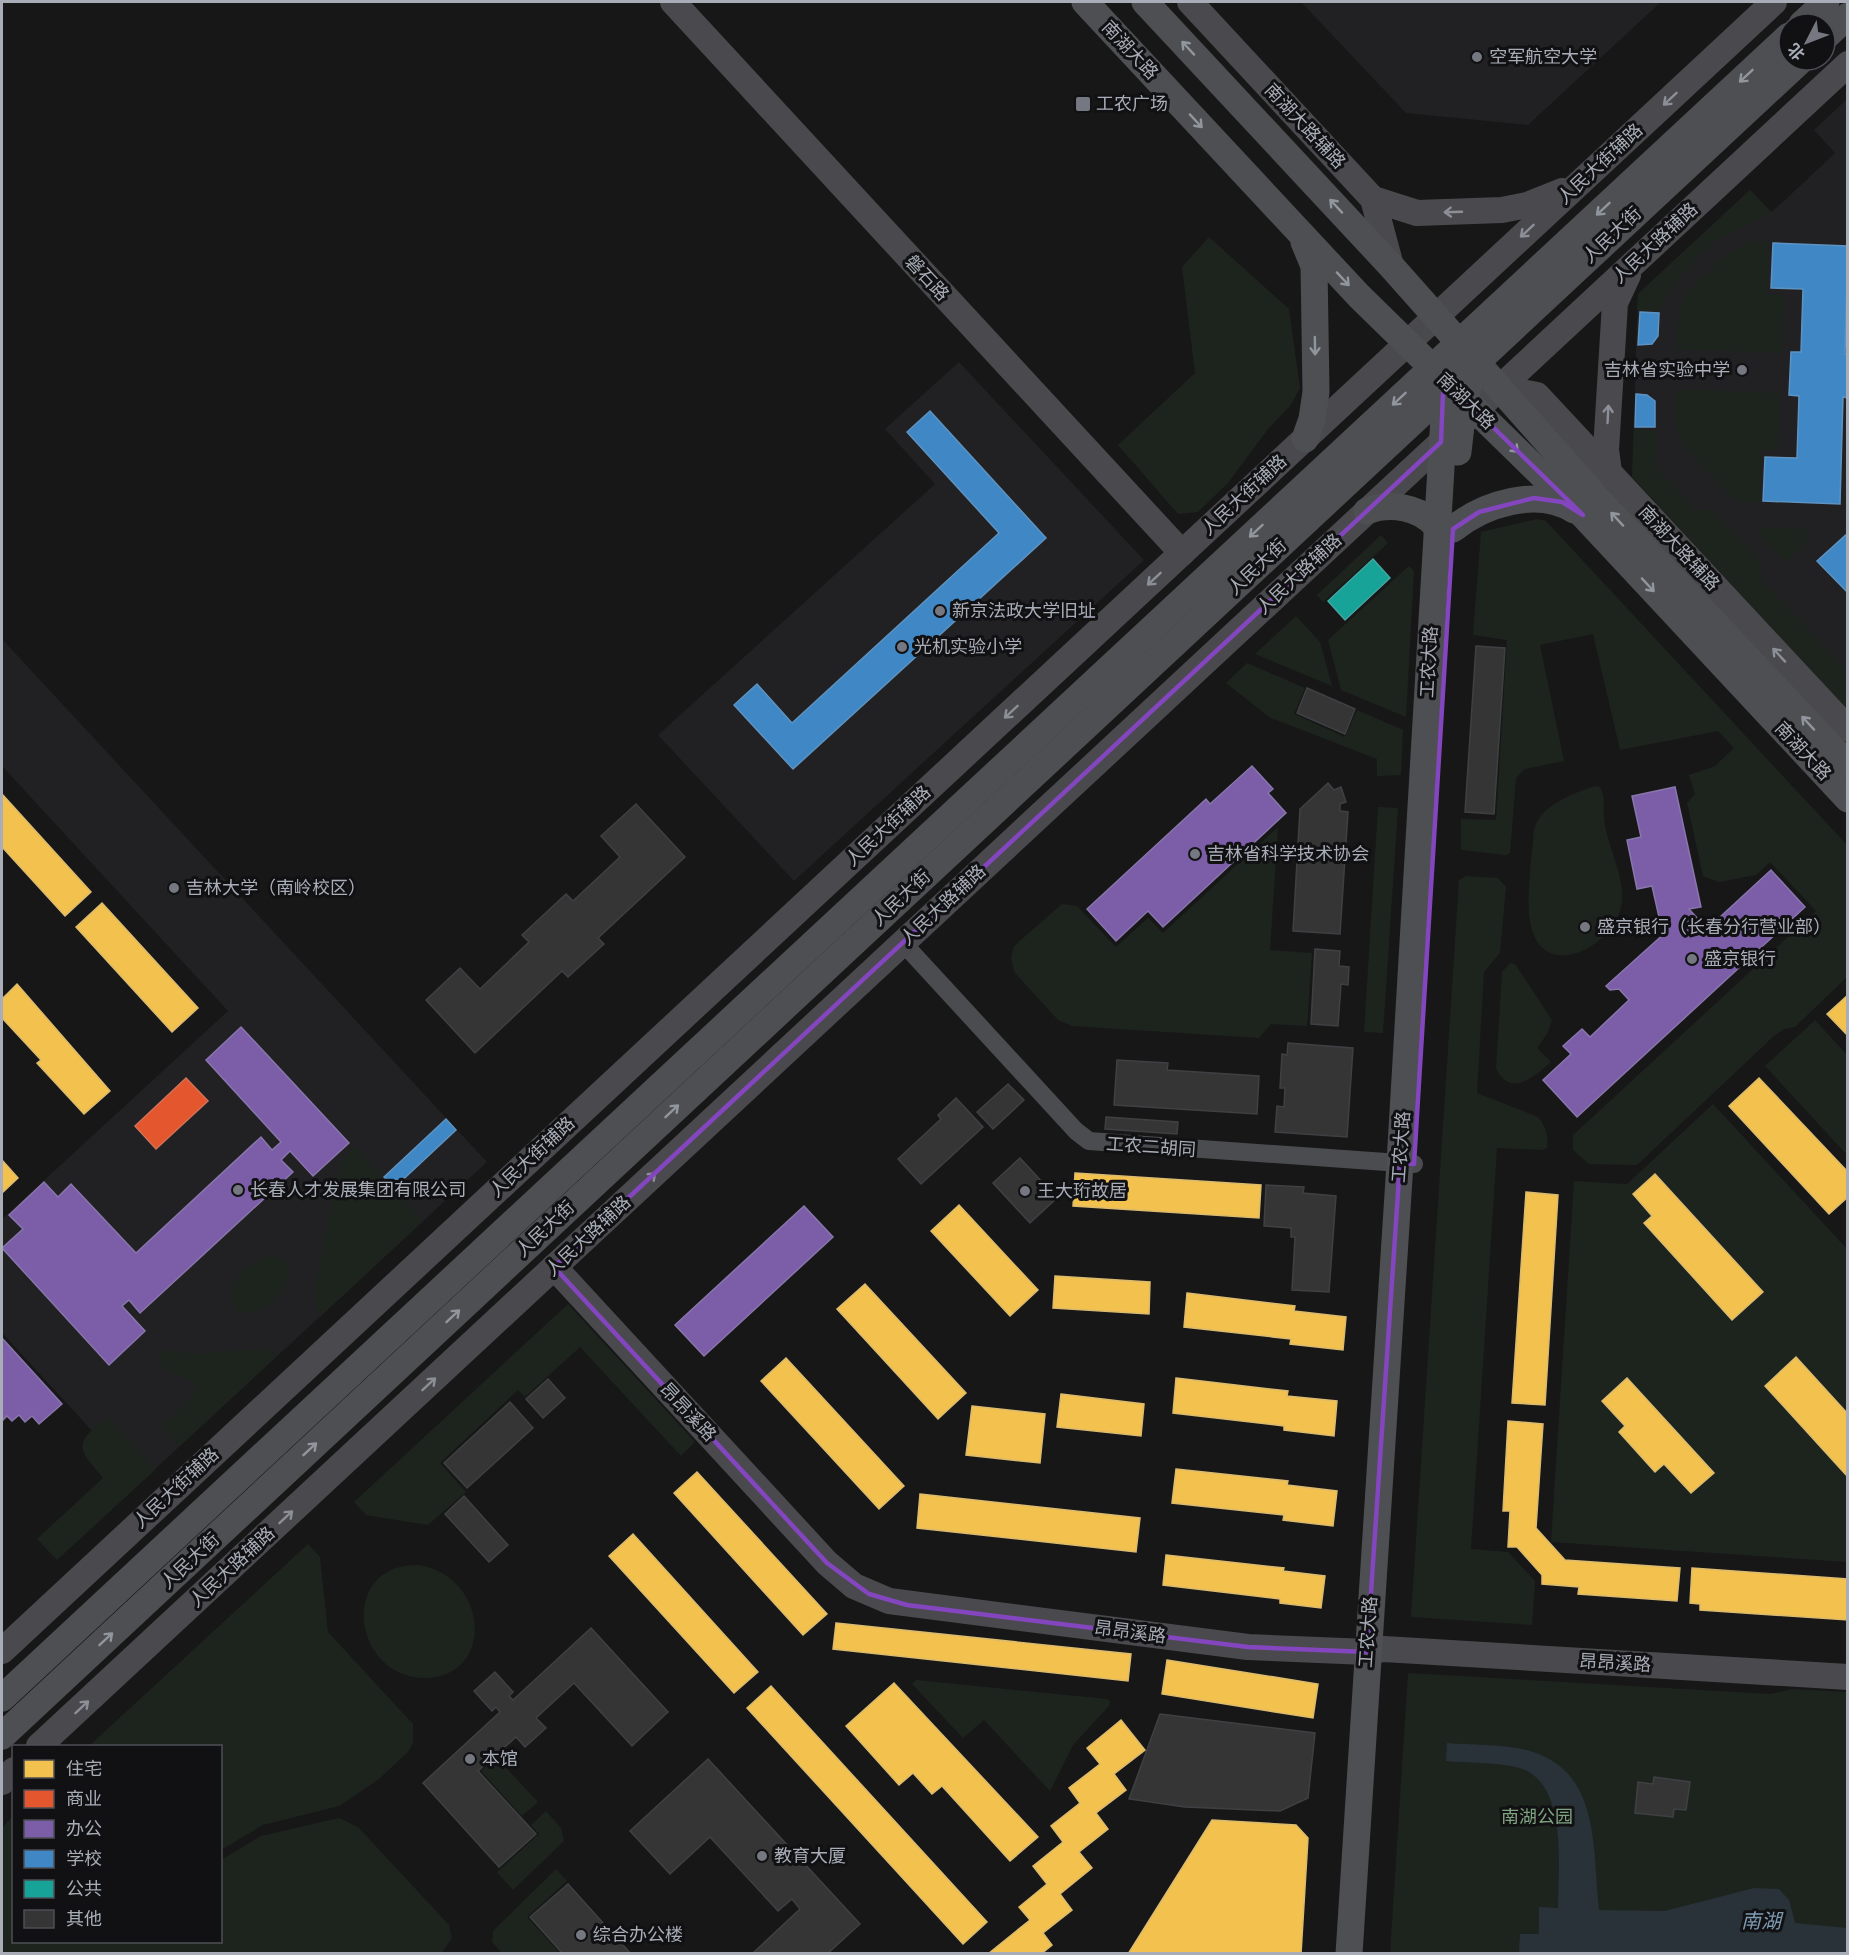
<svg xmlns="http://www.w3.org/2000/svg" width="1849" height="1955" font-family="Manrope,'Noto Sans SC',sans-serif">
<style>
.built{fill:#212123}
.green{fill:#1d241e}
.water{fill:#2a3239}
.homes{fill:#f2c14e;stroke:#dcbb6e;stroke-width:1.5}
.shops{fill:#e4572e;stroke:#d27157;stroke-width:1.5}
.offices{fill:#7b5ea7;stroke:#8876ac;stroke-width:1.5}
.schools{fill:#3f88c5;stroke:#5e93c1;stroke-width:1.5}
.public{fill:#17a398;stroke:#42a6a2;stroke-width:1.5}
.building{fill:#353536;stroke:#3f4043;stroke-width:1.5}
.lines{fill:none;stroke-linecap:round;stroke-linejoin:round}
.street{stroke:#4b4c50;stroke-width:18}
.secondary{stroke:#4a4a4e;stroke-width:26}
.primary{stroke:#4d4f52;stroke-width:27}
.oneway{stroke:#91969e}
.oneway2{stroke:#8c8f98}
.marked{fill:none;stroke:#8446be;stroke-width:4.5;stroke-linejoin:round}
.poi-dot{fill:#757880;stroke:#111113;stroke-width:2}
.labels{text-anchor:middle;stroke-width:6;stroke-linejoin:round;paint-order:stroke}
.street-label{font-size:18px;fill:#a8adb8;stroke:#111113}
.poi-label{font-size:18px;fill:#a8adb8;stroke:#111113;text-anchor:start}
.park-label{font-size:18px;fill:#7fa381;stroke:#111113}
.water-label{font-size:20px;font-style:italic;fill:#7f9bb3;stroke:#111113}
</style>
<rect width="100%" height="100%" fill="#171717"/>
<!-- built -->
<g class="built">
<path d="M1301 2H1661L1528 125 1406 113Z"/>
<path d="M1847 99V709L1632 477 1638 294 1750 190 1771 212 1785 200 1835 153 1814 130Z"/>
<path d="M959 362 1144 560 794 881 658 735 935 484 885 429Z"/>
<path d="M2 639 487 1162 140 1483 2 1333V1219L228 1011 2 766Z"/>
</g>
<!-- green -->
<g class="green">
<path d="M1750 190 1771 212C1757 224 1741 226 1726 235 1701 249 1669 285 1659 312L1637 310 1638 294Z"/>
<path d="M1209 237 1289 309 1300 388 1291 405 1268 429 1228 483 1198 512 1178 514 1118 445 1195 373 1182 267Z"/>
<path d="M1754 240 1769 241 1767 294 1784 295 1782 353 1677 349C1678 334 1676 315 1683 301 1691 283 1735 244 1754 240Z"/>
<path d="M1676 389 1780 393 1778 450H1762L1760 503 1744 502 1732 498 1682 444 1675 422Z"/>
<path d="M1634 429 1656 430 1655 466 1696 510 1710 509 1762 563 1761 579 1847 671V709L1632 477Z"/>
<path d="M1537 519 1546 521 1847 845V977L1795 1027 1784 1029 1774 1036 1637 1165 1589 1164 1573 1150V1135L1816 911 1770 862 1756 875 1719 882 1703 876 1687 803 1695 794 1689 775 1715 766 1734 748 1718 731 1620 750 1593 634 1540 645 1564 761 1525 769 1516 778 1510 853 1506 855 1461 850V819L1496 820 1507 640 1473 635 1481 532Z"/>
<path d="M1761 528H1803L1808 531V539L1789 560H1783L1760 536 1758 532Z"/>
<path d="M1381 535 1388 543 1323 602 1317 595Z"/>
<path d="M1409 566 1414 571 1406 717 1341 690 1328 640Z"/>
<path d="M1296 616 1320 642 1332 686 1255 654Z"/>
<path d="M1247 663 1305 688 1294 714 1345 737 1357 710 1403 730 1401 775 1377 776V759L1269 717 1226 683Z"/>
<path d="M1595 786 1600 787C1606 799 1603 805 1604 818 1606 848 1632 885 1618 916 1603 951 1543 979 1531 926 1525 903 1532 856 1534 830 1540 805 1572 794 1595 786Z"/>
<path d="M1378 807 1398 808 1383 1033 1364 1032Z"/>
<path d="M1278 827 1270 950 1312 953 1307 1026 1271 1024 1259 1038 1072 1026 1058 1020 1015 973 1011 959 1014 946 1062 904 1077 906 1116 947 1148 918 1163 933Z"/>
<path d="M1466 876 1498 878 1506 887 1500 953 1484 972 1477 1093 1538 1117C1545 1125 1549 1137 1547 1148L1541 1150 1497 1148 1471 1549 1508 1552 1535 1581 1532 1625 1411 1617 1459 880Z"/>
<path d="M1510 963 1515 964 1552 1020 1547 1034 1537 1048 1551 1062C1535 1076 1510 1099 1496 1068L1502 972Z"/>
<path d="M1815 1020 1847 1055V1155L1765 1066Z"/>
<path d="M1713 1104 1847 1249V1562L1551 1542 1574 1181 1627 1184Z"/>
<path d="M354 1146 423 1221 320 1317 315 1303 314 1293 340 1164Z"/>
<path d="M274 1256 285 1260C301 1286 261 1320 237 1311L230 1297C233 1275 252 1257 274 1256Z"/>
<path d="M568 1304 695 1442 681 1456 580 1347 525 1397 518 1390 440 1463 466 1492 428 1525 366 1515 354 1502Z"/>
<path d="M265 1348 278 1355 180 1446 161 1425C172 1415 195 1401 195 1384 183 1373 166 1376 157 1360L159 1355 166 1350 195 1354Z"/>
<path d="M106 1420 111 1421 155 1470 57 1560 37 1539 103 1478C91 1462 72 1450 90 1432 95 1427 99 1423 106 1420Z"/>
<path d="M308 1544 320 1557 328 1632 413 1724V1743L408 1752 379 1779 339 1806 263 1825 221 1850 220 1746H89Z"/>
<path d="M419 1565C489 1577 495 1676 426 1678 352 1679 337 1563 419 1565Z"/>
<path d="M1408 1673 1770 1694 1792 1689 1847 1692V1953L1390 1954Z"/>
<path d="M916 1680 1107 1699 1110 1701 1109 1706 1073 1745 1050 1791 984 1720 963 1738 912 1684Z"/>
<path d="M496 1757 538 1802 522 1816 481 1771Z"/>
<path d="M546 1811 561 1828 564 1841 513 1890 497 1872 539 1834 531 1825Z"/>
<path d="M13 1816 14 1942H220L221 1860 261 1836 339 1818 358 1827 449 1925 452 1938 441 1954 2 1953V1828Z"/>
<path d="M556 1869 567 1881 527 1917 560 1953H502L492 1942 493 1931Z"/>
</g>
<!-- water -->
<path class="water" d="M1447 1743C1472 1745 1498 1744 1522 1749 1602 1766 1592 1848 1599 1910L1665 1911 1754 1888 1779 1889 1789 1900 1795 1923 1847 1928V1953H1519L1520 1934H1539V1907L1558 1908C1558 1867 1569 1779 1516 1767 1494 1762 1469 1763 1446 1761Z"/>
<!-- homes -->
<g class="homes">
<path d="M2 794 91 892 65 916 2 847Z"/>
<path d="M102 903 198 1008 172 1032 76 927Z"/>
<path d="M17 984 110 1091 84 1114 37 1063 41 1060 2 1018V999Z"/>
<path d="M1848 995V1036L1827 1014Z"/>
<path d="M1759 1078 1848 1172V1197L1829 1214 1729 1106Z"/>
<path d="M2 1160 18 1178 2 1193Z"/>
<path d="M1075 1173 1261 1185 1259 1218 1073 1206Z"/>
<path d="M1655 1174 1763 1292 1732 1320 1644 1223 1652 1216 1633 1194Z"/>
<path d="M1526 1192 1558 1195 1545 1405 1512 1403Z"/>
<path d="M959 1205 1038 1290 1010 1316 931 1231Z"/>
<path d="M1055 1276 1150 1282 1149 1314 1053 1308Z"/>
<path d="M865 1284 966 1393 938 1419 837 1309Z"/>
<path d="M1187 1293 1295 1306 1294 1311 1346 1317 1343 1350 1290 1344 1291 1339 1184 1327Z"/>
<path d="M1796 1357 1848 1414V1477L1765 1386Z"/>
<path d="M786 1358 904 1486 879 1509 761 1381Z"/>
<path d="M1176 1378 1288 1391 1287 1396 1337 1401 1334 1436 1284 1430V1426L1173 1413Z"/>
<path d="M1627 1378 1714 1473 1691 1493 1664 1464 1655 1472 1619 1432 1625 1426 1602 1401Z"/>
<path d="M1061 1394 1144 1404 1141 1436 1057 1427Z"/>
<path d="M972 1406 1045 1414 1040 1463 966 1455Z"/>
<path d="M1508 1421 1543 1424 1536 1528 1565 1560 1680 1568 1677 1601 1578 1594 1579 1587 1542 1584V1575L1517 1547H1508L1510 1511H1503Z"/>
<path d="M1176 1469 1288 1481 1287 1485 1337 1491 1333 1526 1283 1520 1284 1515 1172 1503Z"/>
<path d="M697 1472 827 1614 803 1635 674 1493Z"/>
<path d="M920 1494 1140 1518 1136 1552 917 1528Z"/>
<path d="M633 1534 758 1672 734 1693 609 1556Z"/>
<path d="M1166 1555 1284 1568 1283 1571 1325 1576 1321 1608 1280 1603V1599L1163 1585Z"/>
<path d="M1692 1568 1848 1579V1620L1700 1610V1604L1690 1603Z"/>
<path d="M836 1623 1131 1654 1128 1681 833 1649Z"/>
<path d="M1167 1660 1318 1684 1313 1718 1162 1694Z"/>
<path d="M894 1683 1038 1837 1010 1861 942 1786 932 1794 913 1773 899 1785 846 1726Z"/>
<path d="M771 1686 987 1922 963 1944 747 1708Z"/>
<path d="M1121 1720 1145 1750 1114 1774 1126 1790 1096 1813 1108 1829 1079 1852 1092 1868 1060 1894 1072 1910 1043 1933 1052 1945 1041 1954H988L1030 1920 1019 1907 1047 1884 1033 1866 1063 1842 1051 1826 1080 1803 1069 1788 1100 1764 1087 1748Z"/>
<path d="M1212 1820 1296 1825 1308 1838 1301 1954H1128Z"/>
</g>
<!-- shops -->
<path class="shops" d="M186 1078 208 1101 156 1149 135 1126Z"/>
<!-- offices -->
<g class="offices">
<path d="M1252 766 1273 789 1268 793 1286 813 1163 927 1148 911 1116 941 1087 909 1206 799 1210 804Z"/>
<path d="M1675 787 1701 907 1689 909 1707 929 1771 870 1805 907 1577 1117 1543 1080 1571 1054 1563 1046 1582 1029 1590 1037 1629 1000 1619 989 1610 990 1606 986 1666 932 1661 926 1652 886 1637 889 1627 840 1641 837 1632 796Z"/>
<path d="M241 1027 349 1143 313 1176 290 1151 281 1160 293 1172 140 1313 129 1300 122 1306 145 1331 109 1365 2 1248 23 1229 9 1215 44 1182 58 1197 71 1184 136 1253 261 1137 272 1150 281 1142 206 1060Z"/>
<path d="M804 1206 833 1237 704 1356 675 1325Z"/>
<path d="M2 1338 62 1404 39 1424 32 1416 25 1422 19 1415 12 1421 7 1416 2 1421Z"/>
</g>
<!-- schools -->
<g class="schools">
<path d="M1773 243 1848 246 1845 354H1848V398L1843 397 1840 504 1763 501 1765 457 1797 458 1799 396 1789 395 1791 352H1801L1803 289 1771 288Z"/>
<path d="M1640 312 1659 313 1658 336 1652 344 1638 345Z"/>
<path d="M1636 394 1647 395 1655 401V427H1635Z"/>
<path d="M930 411 1046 538 793 769 734 705 757 684 792 723 999 533 907 432Z"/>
<path d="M1848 533V593L1817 561Z"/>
<path d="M446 1119 456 1130 394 1188 384 1177Z"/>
</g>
<!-- public -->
<path class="public" d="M1373 559 1390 578 1345 620 1328 601Z"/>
<!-- building -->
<g class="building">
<path d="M1476 646 1505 648 1494 814 1465 812Z"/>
<path d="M1307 688 1355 709 1345 734 1297 713Z"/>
<path d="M1328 783 1334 790 1341 787 1346 802 1340 804V811L1348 812 1340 934 1293 931 1300 809Z"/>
<path d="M636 804 685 857 598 938 604 944 568 977 562 971 475 1053 426 1000 460 968 480 989 529 942 522 935 566 894 573 901 620 857 601 836Z"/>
<path d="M1315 949 1340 951 1339 966 1349 967 1348 985 1341 984 1338 1026 1311 1024Z"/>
<path d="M1288 1043 1353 1048 1347 1137 1275 1132 1277 1106 1284 1107 1285 1088H1280L1282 1054 1287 1055Z"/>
<path d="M1117 1060 1168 1063 1167 1070 1259 1076 1257 1114 1114 1105Z"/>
<path d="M1008 1084 1024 1100 993 1129 977 1112Z"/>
<path d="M956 1098 983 1127 921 1184 898 1159 941 1119 938 1115Z"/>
<path d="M1106 1117 1178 1122 1177 1134 1105 1129Z"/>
<path d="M1020 1158 1057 1198 1030 1223 993 1183Z"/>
<path d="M1266 1185 1304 1187 1303 1193 1336 1196 1329 1292 1292 1290 1295 1237H1291V1228L1264 1226Z"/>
<path d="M548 1379 565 1398 543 1418 526 1399Z"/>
<path d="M510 1402 533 1428 467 1488 444 1463Z"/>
<path d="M464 1496 508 1545 489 1562 445 1514Z"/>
<path d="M591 1628 668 1712 632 1746 574 1683 536 1718 546 1728 525 1747 516 1737 478 1771 536 1834 499 1867 423 1783 500 1712 496 1707 492 1711 474 1691 495 1672 513 1692 509 1696 513 1700Z"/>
<path d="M1160 1714 1315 1733 1308 1798 1280 1811 1185 1807 1129 1799Z"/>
<path d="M708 1759 860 1924 827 1954H752L800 1909 792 1899 778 1911 710 1837 670 1874 630 1831Z"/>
<path d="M1654 1777 1690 1782 1686 1810 1674 1809 1673 1817 1635 1813 1638 1782 1653 1784Z"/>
<path d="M568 1884 631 1954H563L530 1917Z"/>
</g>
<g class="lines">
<!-- street -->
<path class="street" d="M903 943 1076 1131 1089 1141 1414 1164"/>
<!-- secondary -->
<g class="secondary">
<path d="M673 2 1182 553"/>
<path d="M1190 2 1373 199 1391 266"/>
<path d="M1373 199 1417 213 1502 210 1527 205 1562 191"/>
<path d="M1500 388 1537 395 1848 729"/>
<path d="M1609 472 1606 450 1615 303 1628 275"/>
<path d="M554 1267 827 1563 854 1586 889 1601 1248 1647 1367 1652 1384 1649 1848 1677"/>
<path d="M2 1651 1774 2"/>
<path d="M39 1746 1848 64"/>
<path d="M2 1782 14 1770"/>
</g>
<!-- primary -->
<g class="primary">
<path d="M1085 2 1359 296 1583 515 1848 799"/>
<path d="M1145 2 1391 266 1598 499 1848 765"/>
<path d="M1802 24 1826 2"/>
<path d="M1825 37 1848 16"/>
<path d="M1304 242 1314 266 1316 392 1312 419 1305 439"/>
<path d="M1458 452 1464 399 1476 364"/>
<path d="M1367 511C1390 502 1421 507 1437 527"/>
<path d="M1453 529C1484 504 1537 487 1574 510"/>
<path d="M2 1698 1789 36"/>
<path d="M2 1736 1801 60"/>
<path d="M1349 1954 1400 1163 1446 383"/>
</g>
</g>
<!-- one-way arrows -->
<defs><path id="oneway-shaft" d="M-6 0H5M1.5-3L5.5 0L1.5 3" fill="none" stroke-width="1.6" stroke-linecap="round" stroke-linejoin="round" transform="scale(1.5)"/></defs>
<g class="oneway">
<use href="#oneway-shaft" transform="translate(1188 48) rotate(-133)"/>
<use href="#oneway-shaft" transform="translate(1746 76) rotate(137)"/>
<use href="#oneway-shaft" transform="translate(1196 121) rotate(47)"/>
<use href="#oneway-shaft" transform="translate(1336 206) rotate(-133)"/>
<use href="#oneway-shaft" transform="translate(1603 209) rotate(137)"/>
<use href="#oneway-shaft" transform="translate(1343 279) rotate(47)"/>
<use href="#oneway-shaft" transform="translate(1315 346) rotate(89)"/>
<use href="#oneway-shaft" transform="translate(1399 399) rotate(137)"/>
<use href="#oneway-shaft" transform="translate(1512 446) rotate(44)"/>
<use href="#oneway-shaft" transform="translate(1617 519) rotate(-133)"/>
<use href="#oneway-shaft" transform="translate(1256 531) rotate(137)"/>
<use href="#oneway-shaft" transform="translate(1648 585) rotate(47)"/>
<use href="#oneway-shaft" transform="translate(1808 723) rotate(-133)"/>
<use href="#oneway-shaft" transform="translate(672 1111) rotate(-43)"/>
<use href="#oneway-shaft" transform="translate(453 1316) rotate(-43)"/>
<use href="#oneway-shaft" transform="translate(310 1449) rotate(-43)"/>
<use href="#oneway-shaft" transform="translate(106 1639) rotate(-43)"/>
</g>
<g class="oneway2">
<use href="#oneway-shaft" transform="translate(1670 99) rotate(137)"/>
<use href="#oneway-shaft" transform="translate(1453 212) rotate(178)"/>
<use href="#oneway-shaft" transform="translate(1527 231) rotate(137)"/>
<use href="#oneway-shaft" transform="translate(1608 414) rotate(-87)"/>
<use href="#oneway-shaft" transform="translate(1154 579) rotate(137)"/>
<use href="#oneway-shaft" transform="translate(1779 655) rotate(-133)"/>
<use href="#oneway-shaft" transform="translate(1011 712) rotate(137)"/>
<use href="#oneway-shaft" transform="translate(649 1179) rotate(-43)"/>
<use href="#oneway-shaft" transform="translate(429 1384) rotate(-43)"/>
<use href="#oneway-shaft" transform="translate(286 1517) rotate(-43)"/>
<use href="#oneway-shaft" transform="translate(82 1707) rotate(-43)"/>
</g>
<!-- marked area -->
<path class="marked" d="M1451 386 1583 515 1562 502 1534 498 1479 512 1453 529 1414 1164 1400 1163 1367 1652 1248 1647 907 1605 869 1594 827 1563 554 1267 1441 442 1443 393Z"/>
<!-- markers -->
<g class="poi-dot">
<circle cx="1477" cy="57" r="6"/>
<rect x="1075" y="96" width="16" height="16" rx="3"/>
<circle cx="1742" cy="370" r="6"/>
<circle cx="940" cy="611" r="6"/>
<circle cx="902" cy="647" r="6"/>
<circle cx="1195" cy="854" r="6"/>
<circle cx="174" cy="888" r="6"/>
<circle cx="1585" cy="927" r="6"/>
<circle cx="1692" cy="959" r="6"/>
<circle cx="238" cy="1190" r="6"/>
<circle cx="1025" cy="1191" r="6"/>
<circle cx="470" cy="1759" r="6"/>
<circle cx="762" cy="1856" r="6"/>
<circle cx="581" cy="1935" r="6"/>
</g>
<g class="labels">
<!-- street labels -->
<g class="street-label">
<text transform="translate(1130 50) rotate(47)" y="6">南湖大路</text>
<text transform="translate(1305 126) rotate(47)" y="6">南湖大路辅路</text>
<text transform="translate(1600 164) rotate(-43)" y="6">人民大街辅路</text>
<text transform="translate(1612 235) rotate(-43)" y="6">人民大街</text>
<text transform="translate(1655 243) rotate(-43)" y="6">人民大路辅路</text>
<text transform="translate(927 278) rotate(47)" y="6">磐石路</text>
<text transform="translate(1466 401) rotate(44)" y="6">南湖大路</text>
<text transform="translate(1244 495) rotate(-43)" y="6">人民大街辅路</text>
<text transform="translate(1679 548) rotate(47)" y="6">南湖大路辅路</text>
<text transform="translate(1257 567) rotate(-43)" y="6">人民大街</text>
<text transform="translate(1299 574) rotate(-43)" y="6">人民大路辅路</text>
<text transform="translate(1429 662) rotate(-87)" y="6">工农大路</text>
<text transform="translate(1803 751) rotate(47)" y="6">南湖大路</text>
<text transform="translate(888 826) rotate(-43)" y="6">人民大街辅路</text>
<text transform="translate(901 898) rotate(-43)" y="6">人民大街</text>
<text transform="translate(943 905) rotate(-43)" y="6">人民大路辅路</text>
<text transform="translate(1151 1147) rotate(4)" y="6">工农二胡同</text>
<text transform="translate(1401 1147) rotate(-86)" y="6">工农大路</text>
<text transform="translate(532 1157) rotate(-43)" y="6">人民大街辅路</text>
<text transform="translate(545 1229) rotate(-43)" y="6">人民大街</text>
<text transform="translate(588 1236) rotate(-43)" y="6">人民大路辅路</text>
<text transform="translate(688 1412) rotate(47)" y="6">昂昂溪路</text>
<text transform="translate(176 1488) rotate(-43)" y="6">人民大街辅路</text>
<text transform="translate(190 1561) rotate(-43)" y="6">人民大街</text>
<text transform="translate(232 1567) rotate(-43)" y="6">人民大路辅路</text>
<text transform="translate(1130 1632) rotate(7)" y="6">昂昂溪路</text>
<text transform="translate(1368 1632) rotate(-86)" y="6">工农大路</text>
<text transform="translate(1615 1663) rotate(3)" y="6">昂昂溪路</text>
</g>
<!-- poi labels -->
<g class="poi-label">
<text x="1489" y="63">空军航空大学</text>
<text x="1096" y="110">工农广场</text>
<text x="1730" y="376" text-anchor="end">吉林省实验中学</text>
<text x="952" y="617">新京法政大学旧址</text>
<text x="914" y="653">光机实验小学</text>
<text x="1207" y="860">吉林省科学技术协会</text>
<text x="186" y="894">吉林大学（南岭校区）</text>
<text x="1597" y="933">盛京银行（长春分行营业部）</text>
<text x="1704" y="965">盛京银行</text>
<text x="250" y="1196">长春人才发展集团有限公司</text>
<text x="1037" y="1197">王大珩故居</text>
<text x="482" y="1765">本馆</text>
<text x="774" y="1862">教育大厦</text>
<text x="593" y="1941">综合办公楼</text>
</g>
<!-- park labels -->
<g class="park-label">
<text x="1537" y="1823">南湖公园</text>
</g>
<!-- water labels -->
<g class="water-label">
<text x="1761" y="1928">南湖</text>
</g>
</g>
<!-- border -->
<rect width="1849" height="1955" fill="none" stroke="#a8adb8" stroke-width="6"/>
<!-- legend -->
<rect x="12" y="1745" width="210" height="198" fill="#111113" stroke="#4d4f55" stroke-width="1.5"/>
<rect x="24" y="1760" width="30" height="18" fill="#f2c14e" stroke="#4d4f55" stroke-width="1.5"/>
<text x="66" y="1775" font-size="18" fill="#a8adb8">住宅</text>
<rect x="24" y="1790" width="30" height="18" fill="#e4572e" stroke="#4d4f55" stroke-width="1.5"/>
<text x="66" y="1805" font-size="18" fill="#a8adb8">商业</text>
<rect x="24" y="1820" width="30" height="18" fill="#7b5ea7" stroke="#4d4f55" stroke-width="1.5"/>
<text x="66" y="1835" font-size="18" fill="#a8adb8">办公</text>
<rect x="24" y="1850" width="30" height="18" fill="#3f88c5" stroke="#4d4f55" stroke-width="1.5"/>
<text x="66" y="1865" font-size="18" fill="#a8adb8">学校</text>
<rect x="24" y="1880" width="30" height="18" fill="#17a398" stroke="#4d4f55" stroke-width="1.5"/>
<text x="66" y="1895" font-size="18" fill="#a8adb8">公共</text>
<rect x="24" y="1910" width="30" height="18" fill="#353536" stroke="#4d4f55" stroke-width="1.5"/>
<text x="66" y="1925" font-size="18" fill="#a8adb8">其他</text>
<!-- north arrow -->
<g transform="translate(1807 42) rotate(228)"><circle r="28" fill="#111113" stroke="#4d4f55" stroke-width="1.5"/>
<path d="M0-4.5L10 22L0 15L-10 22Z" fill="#757880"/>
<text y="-9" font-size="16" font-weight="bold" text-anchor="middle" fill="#a8adb8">北</text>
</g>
</svg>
